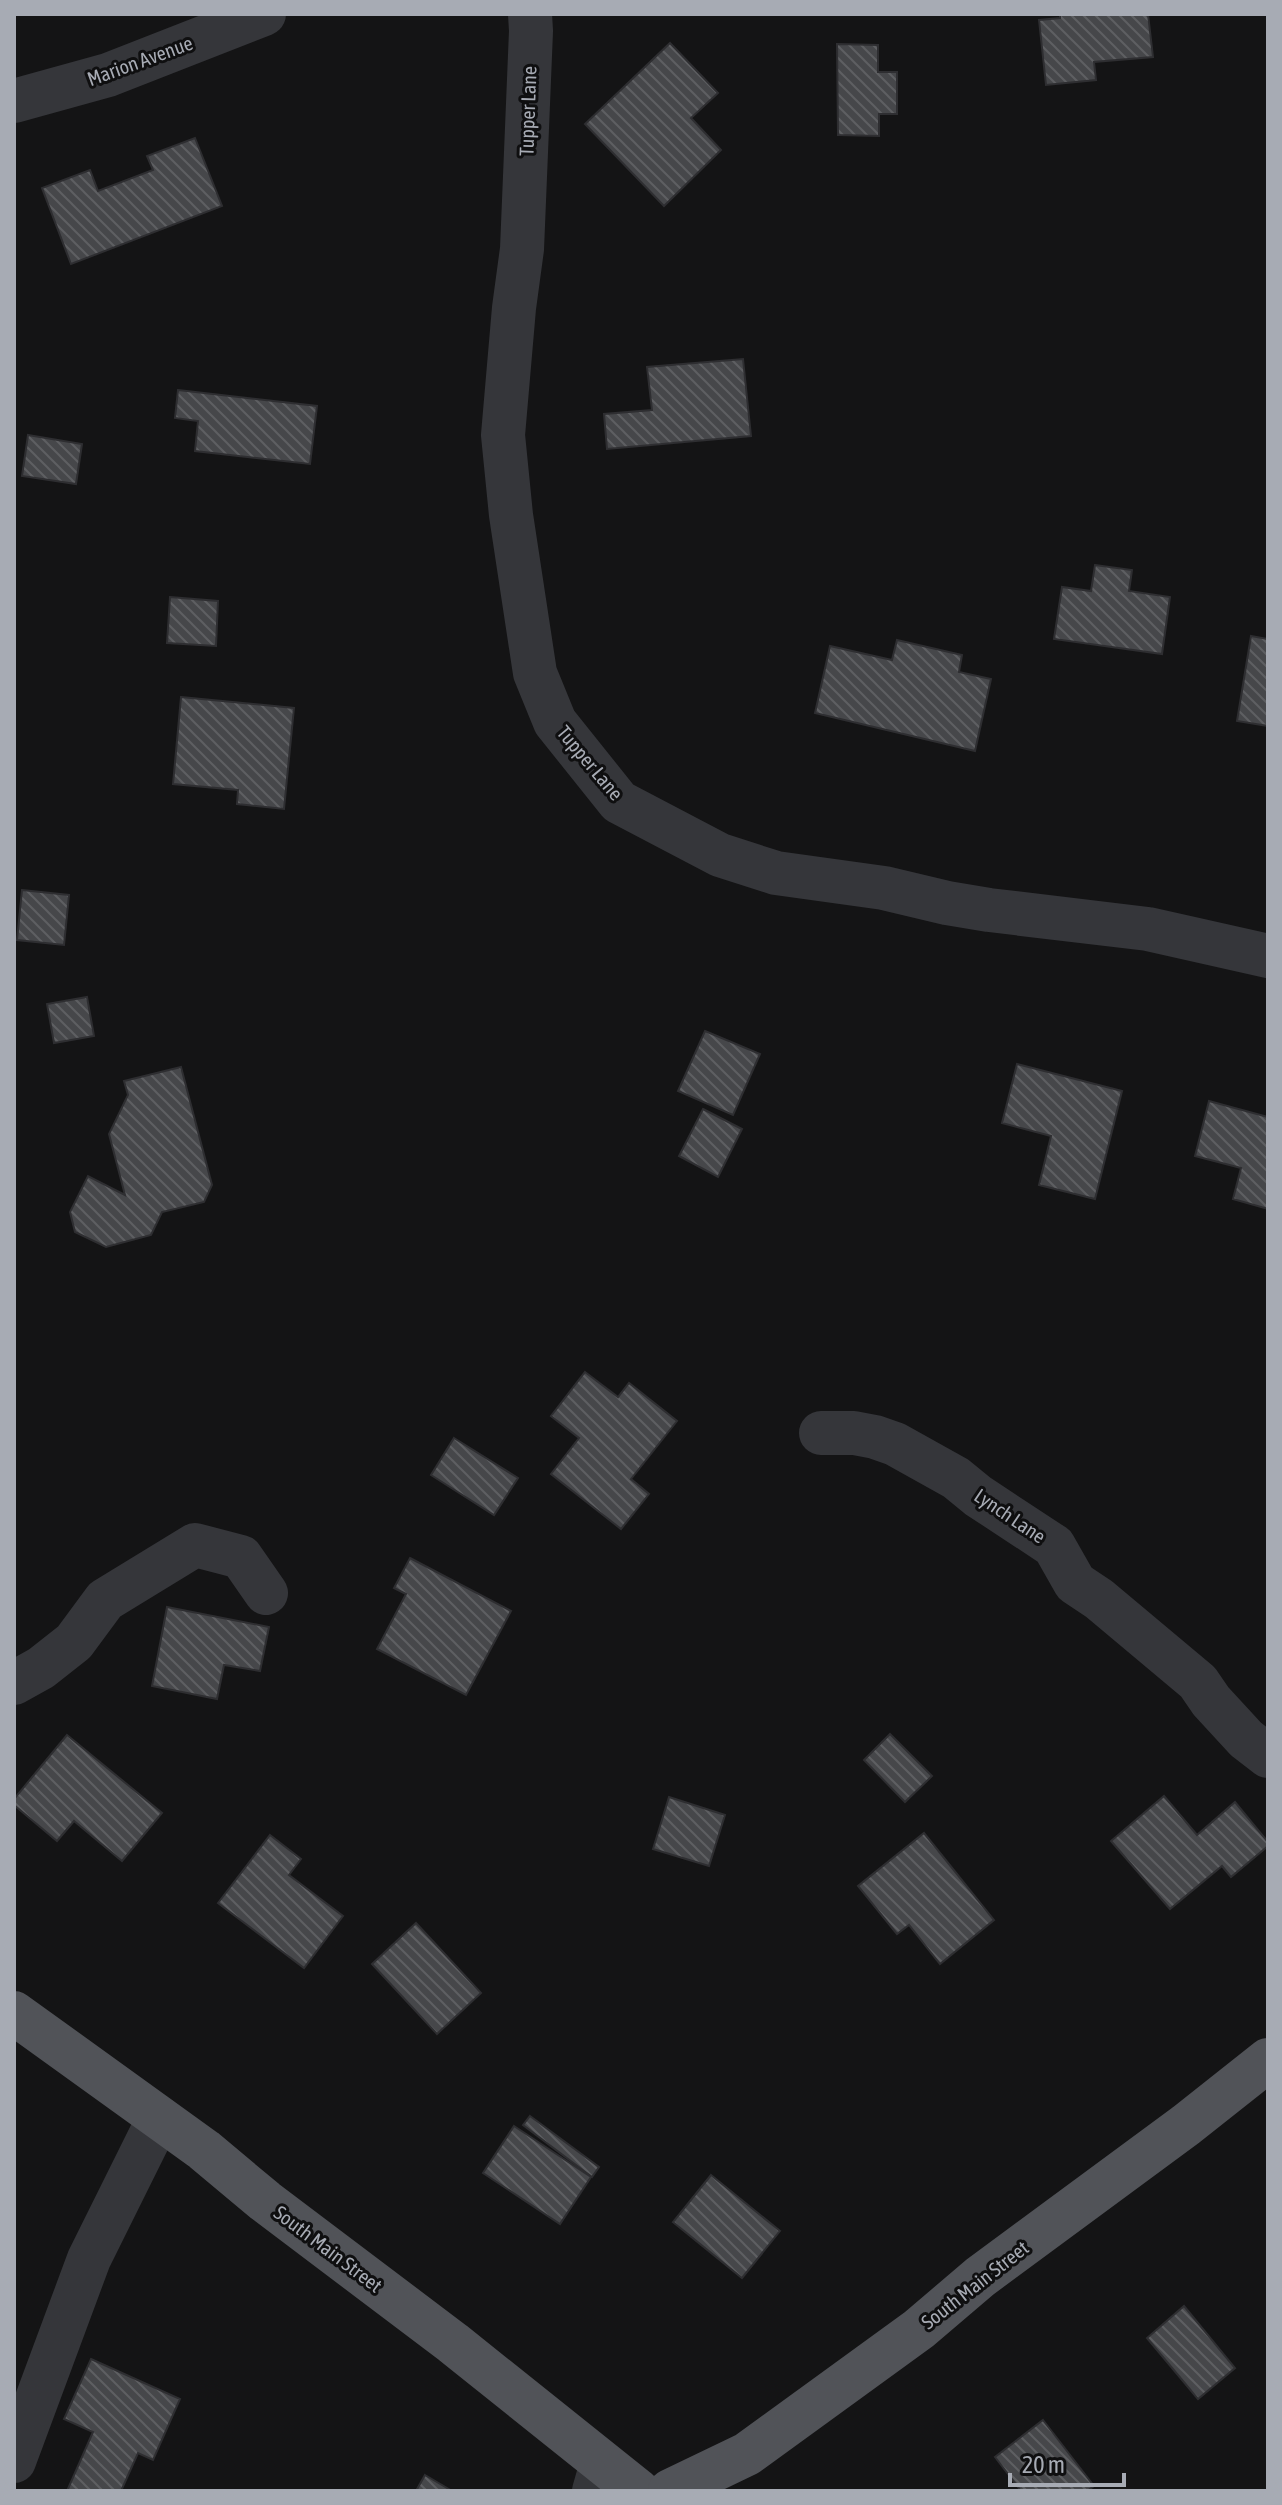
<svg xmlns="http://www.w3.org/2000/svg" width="1282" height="2505" font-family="'Asap Condensed',sans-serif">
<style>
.building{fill:url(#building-back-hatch);stroke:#2e2e31;stroke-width:2}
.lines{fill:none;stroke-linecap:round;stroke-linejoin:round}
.minor{stroke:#35363a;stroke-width:44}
.major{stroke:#515358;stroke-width:44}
.labels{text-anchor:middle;stroke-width:6;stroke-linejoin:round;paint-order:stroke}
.street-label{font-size:20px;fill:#a7abb4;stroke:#0f0f10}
</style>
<defs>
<pattern id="building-back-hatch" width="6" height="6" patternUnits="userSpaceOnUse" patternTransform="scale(2)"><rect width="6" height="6" fill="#46474a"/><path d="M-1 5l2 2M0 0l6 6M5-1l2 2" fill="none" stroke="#5e5f62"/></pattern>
</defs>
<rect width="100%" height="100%" fill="#141415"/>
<!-- building -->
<g class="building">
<path d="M1060 14H1148L1153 57 1094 62 1096 80 1046 85 1039 20 1060 18Z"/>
<path d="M670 43 718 93 691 118 721 150 664 206 585 124Z"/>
<path d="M837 44 878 45V72H897V114H879V136L838 135Z"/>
<path d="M195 138 222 206 71 264 42 188 90 170 98 191 153 170 147 156Z"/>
<path d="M743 359 751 436 607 449 604 414 652 410 647 367Z"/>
<path d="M178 390 317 406 310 464 195 451 198 421 175 418Z"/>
<path d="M28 435 82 444 76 484 22 476Z"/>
<path d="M1095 565 1132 570 1129 591 1170 597 1162 654 1054 639 1062 587 1091 591Z"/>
<path d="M170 597 218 601 216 646 167 643Z"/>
<path d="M1251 636 1268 639V726L1237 721Z"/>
<path d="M897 640 962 655 959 672 991 679 975 751 815 713 830 646 892 660Z"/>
<path d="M181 697 294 708 284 809 237 804 238 790 173 784Z"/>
<path d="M22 890 69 895 64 945 17 940Z"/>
<path d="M87 997 94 1036 54 1043 47 1004Z"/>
<path d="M705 1031 760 1054 733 1115 678 1091Z"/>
<path d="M1017 1064 1122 1091 1095 1199 1039 1185 1051 1136 1002 1123Z"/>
<path d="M181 1067 212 1185 204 1202 162 1212 151 1235 106 1247 75 1232 70 1212 88 1176 125 1195 109 1134 128 1095 124 1081Z"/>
<path d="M1209 1101 1268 1117V1209L1233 1199 1241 1168 1195 1156Z"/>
<path d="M703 1109 742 1129 718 1177 679 1156Z"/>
<path d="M585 1372 618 1397 629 1383 677 1421 631 1479 649 1494 621 1529 551 1474 579 1438 551 1416Z"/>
<path d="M454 1438 518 1478 494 1515 431 1475Z"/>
<path d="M410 1558 511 1611 466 1695 377 1649 406 1594 394 1588Z"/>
<path d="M167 1607 269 1627 260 1671 224 1665 217 1699 152 1686Z"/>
<path d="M890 1734 932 1776 905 1802 864 1760Z"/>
<path d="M67 1735 162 1813 122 1861 74 1821 57 1841 14 1805V1799Z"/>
<path d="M1164 1796 1197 1835 1235 1802 1268 1842V1846L1231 1877 1222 1866 1170 1909 1111 1841Z"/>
<path d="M669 1797 725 1815 709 1866 653 1849Z"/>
<path d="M924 1833 994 1920 940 1964 909 1925 897 1934 858 1886Z"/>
<path d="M270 1835 301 1859 289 1875 343 1916 304 1968 218 1903Z"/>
<path d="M416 1923 481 1993 437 2034 372 1964Z"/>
<path d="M530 2116 599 2167 592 2177 523 2125Z"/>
<path d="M514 2126 591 2177 560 2224 483 2173Z"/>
<path d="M711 2175 780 2231 742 2278 673 2222Z"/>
<path d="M1184 2306 1235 2368 1198 2399 1147 2338Z"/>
<path d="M91 2359 180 2399 153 2460 138 2453 121 2491H67L93 2432 64 2419Z"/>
<path d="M1043 2420 1094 2486 1087 2491H1021L995 2457Z"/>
<path d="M425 2475 452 2491H416Z"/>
</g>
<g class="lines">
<!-- minor -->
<g class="minor">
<path d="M530 14 531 31 522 249 514 308 503 435 511 515 535 673 555 722 619 802 720 855 776 873 884 888 947 903 989 910 1148 929 1268 956"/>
<path d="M14 101 108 75 264 14"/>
<path d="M821 1433H854L875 1437 895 1444 956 1478 978 1496 1054 1546 1075 1583 1099 1599 1198 1682 1211 1701 1246 1739 1268 1756"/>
<path d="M14 1683 41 1668 74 1642 105 1600 195 1545 241 1557 266 1593"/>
<path d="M14 2461 89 2259 159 2118"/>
<path d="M594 2491 602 2463"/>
</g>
<!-- major -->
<g class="major">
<path d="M14 2013 204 2150 265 2201 453 2343 638 2491"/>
<path d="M670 2491 747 2454 919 2329 980 2277 1186 2125 1268 2060"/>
</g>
</g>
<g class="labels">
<!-- street labels -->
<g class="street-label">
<text transform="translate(140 61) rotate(-20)" y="7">Marion Avenue</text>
<text transform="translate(528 111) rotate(-88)" y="7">Tupper Lane</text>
<text transform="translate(590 763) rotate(50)" y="7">Tupper Lane</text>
<text transform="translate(1010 1516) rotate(34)" y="7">Lynch Lane</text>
<text transform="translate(328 2249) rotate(37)" y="7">South Main Street</text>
<text transform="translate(975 2285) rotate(-38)" y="7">South Main Street</text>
</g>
</g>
<!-- border -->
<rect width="1282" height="2505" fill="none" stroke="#a7abb4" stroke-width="32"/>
<!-- scale -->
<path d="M1010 2473v12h114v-12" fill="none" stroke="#a7abb4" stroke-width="4"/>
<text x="1022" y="2473" font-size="24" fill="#a7abb4" stroke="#0f0f10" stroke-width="6" paint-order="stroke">20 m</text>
</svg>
